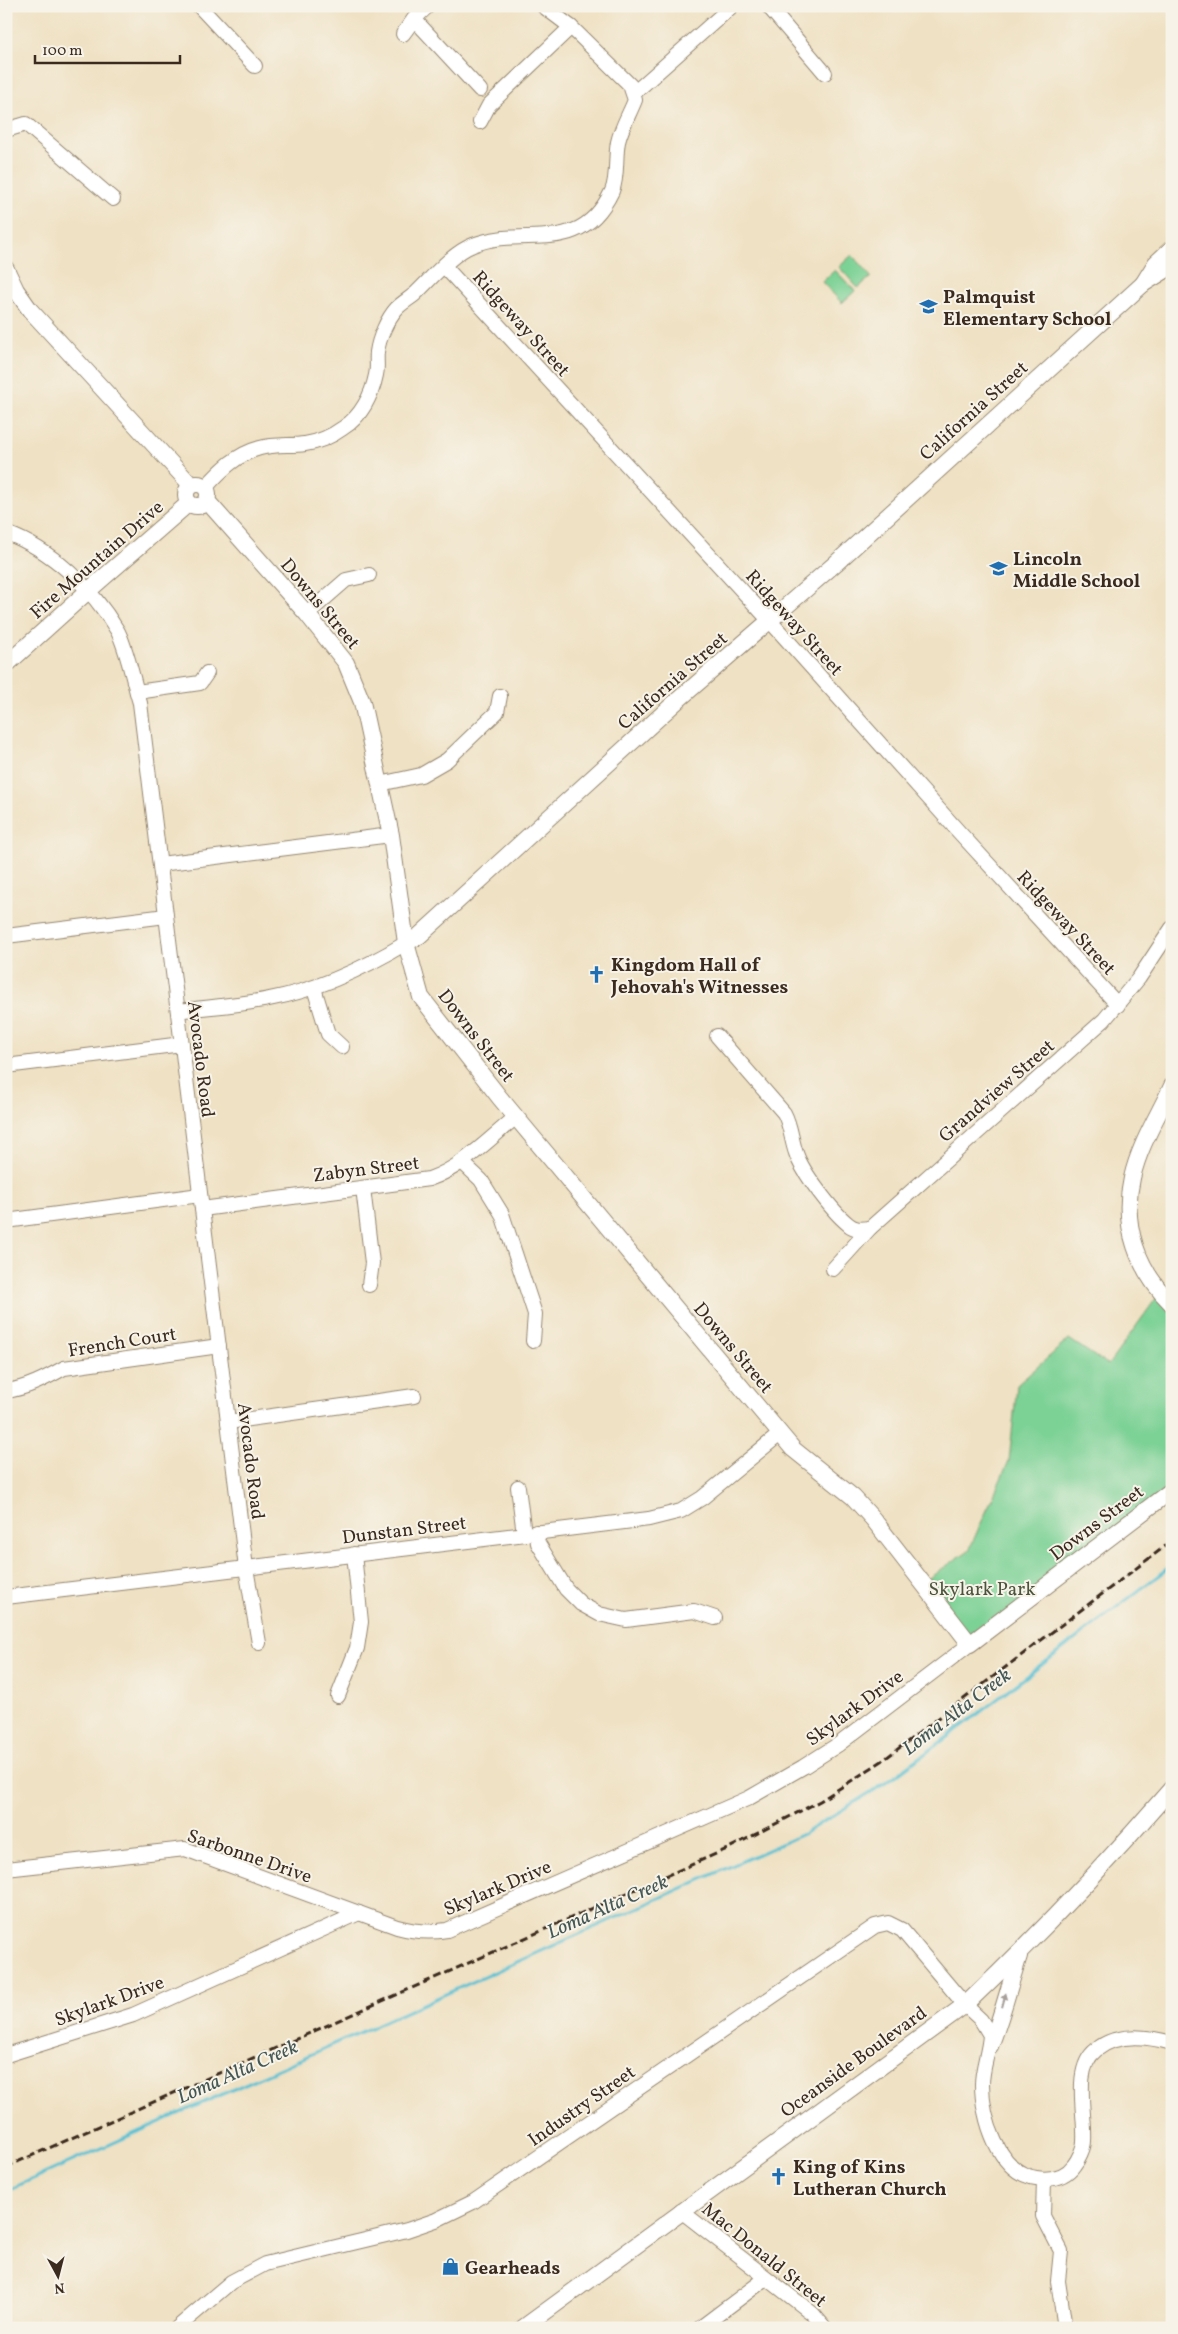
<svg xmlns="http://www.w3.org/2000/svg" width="1178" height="2334" font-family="Vollkorn,serif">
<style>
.green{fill:#7cd195;stroke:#5c7e5a}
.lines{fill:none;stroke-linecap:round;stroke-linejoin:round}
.stream{stroke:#58c1d4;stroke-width:3}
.minor-casing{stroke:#958670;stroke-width:16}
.major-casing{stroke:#958670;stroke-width:18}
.minor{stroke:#fff;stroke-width:14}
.major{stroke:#fff;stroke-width:16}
.rail{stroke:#3b2a1e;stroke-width:3;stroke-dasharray:8 4;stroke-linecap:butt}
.oneway{fill:#a79f9a}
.labels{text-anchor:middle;stroke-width:4;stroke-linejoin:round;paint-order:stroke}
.poi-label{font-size:19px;font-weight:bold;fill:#3b2a1e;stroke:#f7f3e8;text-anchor:start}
.street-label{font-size:19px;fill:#3b2a1e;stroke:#f7f3e8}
.park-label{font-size:19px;fill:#4b543c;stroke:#f7f3e8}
.water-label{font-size:20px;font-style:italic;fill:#445755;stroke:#f7f3e8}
</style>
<rect width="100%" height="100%" fill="#f7f3e8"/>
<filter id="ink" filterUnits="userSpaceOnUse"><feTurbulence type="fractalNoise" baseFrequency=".02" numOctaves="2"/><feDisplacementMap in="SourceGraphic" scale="10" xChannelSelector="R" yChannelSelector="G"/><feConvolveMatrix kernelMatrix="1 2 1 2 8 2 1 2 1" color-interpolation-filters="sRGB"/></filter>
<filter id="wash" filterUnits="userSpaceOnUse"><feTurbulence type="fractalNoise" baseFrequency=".0096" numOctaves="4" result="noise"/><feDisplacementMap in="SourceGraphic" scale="20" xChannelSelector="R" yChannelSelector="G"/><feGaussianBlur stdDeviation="1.12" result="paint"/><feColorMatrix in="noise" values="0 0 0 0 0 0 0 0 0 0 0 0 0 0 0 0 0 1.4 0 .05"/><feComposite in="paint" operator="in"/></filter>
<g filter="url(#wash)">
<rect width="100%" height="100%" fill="#efe1c3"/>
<!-- green -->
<g class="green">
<path d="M852 255 871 277 858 288 839 267Z"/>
<path d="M835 270 855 291 842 303 822 282Z"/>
<path d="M1160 1293 1172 1301V1490L970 1644 922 1583 969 1550 1009 1461 1017 1385 1069 1339 1108 1365Z"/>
</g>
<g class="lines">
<!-- stream -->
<path class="stream" d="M6 2191 803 1834 884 1784 957 1730 1172 1565"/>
</g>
</g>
<g filter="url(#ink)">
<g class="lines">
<defs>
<g id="minor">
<path d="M199 6 255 66"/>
<path d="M768 6 825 73"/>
<path d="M414 19 480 90"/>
<path d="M403 34 414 19 428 6"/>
<path d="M634 93 732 6"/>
<path d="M480 122 489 105 571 27"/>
<path d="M6 130 26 124 113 199"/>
<path d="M444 266 770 621 959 832 1118 1005"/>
<path d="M206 487C221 470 237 454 260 448 275 444 290 446 305 444 319 442 332 436 343 428 361 417 372 395 376 375 378 368 376 360 377 352 379 338 387 319 397 308 402 303 409 299 415 294 431 279 452 253 473 245 525 224 579 260 612 191 618 177 615 157 618 142 621 128 630 113 635 100L630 85 571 27 543 6"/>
<path d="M6 533C51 549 93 589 117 630 126 645 134 684 140 703L246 1568 259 1643"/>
<path d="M307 614 346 580 369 575"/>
<path d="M137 692 200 683 207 673"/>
<path d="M380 784 421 775 447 760 497 712 500 696"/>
<path d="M160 864 391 835"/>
<path d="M6 936 166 916"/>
<path d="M314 988 328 1034 342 1047"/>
<path d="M178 1011C208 1007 239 1005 269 999 318 990 363 969 406 943"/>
<path d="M717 1036 784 1113C791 1126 791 1139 796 1153 802 1172 833 1212 848 1224 854 1230 862 1229 870 1228"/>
<path d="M6 1066 182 1044"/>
<path d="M462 1162 481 1180 502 1214 535 1314 533 1341"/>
<path d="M363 1188 372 1263 369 1285"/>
<path d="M202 1209 429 1179C463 1167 488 1140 516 1117"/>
<path d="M6 1221 200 1195"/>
<path d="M833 1269 870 1228 1104 1020 1139 978 1172 928"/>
<path d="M6 1391C28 1388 46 1378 64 1368L219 1346"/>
<path d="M228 1422 414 1396"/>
<path d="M518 1487 524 1534"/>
<path d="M536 1532 538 1543 566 1589 581 1604 599 1614 626 1620 694 1611 715 1618"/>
<path d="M6 1597 649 1519 681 1511 702 1498 780 1434"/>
<path d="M338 1696 357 1648 361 1622 354 1554"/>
<path d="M6 1869 185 1849 397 1927C415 1932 429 1933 447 1930L749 1798 803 1767 839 1744 970 1644"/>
<path d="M6 2055 133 2015 359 1913"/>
<path d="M1044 2179 1043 2216 1061 2251 1058 2281 1065 2328"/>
<path d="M681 2211 813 2314 825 2328"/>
<path d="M177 2328 231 2282 265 2264 407 2230 436 2220 473 2202 875 1926 888 1923 902 1930 965 2005 981 2020 990 2035C989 2052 982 2068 982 2084 982 2117 998 2173 1036 2178 1050 2180 1065 2178 1074 2165 1078 2160 1084 2148 1084 2141 1086 2115 1072 2069 1096 2050 1117 2032 1147 2036 1172 2043"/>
<path d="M700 2328 765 2279"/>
</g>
<g id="major">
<path d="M1172 248 1156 263 1143 284 1172 266"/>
<path d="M6 269 16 290 30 310 191 485"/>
<circle cx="197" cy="495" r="11"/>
<path d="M207 501 307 614 346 663 362 702 391 835 406 943 421 997 500 1098 793 1449 853 1497 873 1519 970 1644 1172 1490"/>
<path d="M6 665 88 591 189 503"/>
<path d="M406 943 419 936 678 700 836 563 1143 284"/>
<path d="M1172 1086C1158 1116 1139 1146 1132 1178 1121 1225 1138 1271 1172 1304"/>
<path d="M990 2046C1002 2017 1009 1986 1019 1956"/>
<path d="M523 2328 965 2005C1038 1936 1106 1864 1172 1788"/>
</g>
</defs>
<!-- minor casing -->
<use href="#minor" class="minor-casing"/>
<!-- major casing -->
<use href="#major" class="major-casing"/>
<!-- minor -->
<use href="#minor" class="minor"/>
<!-- major -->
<use href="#major" class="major"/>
<!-- rail -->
<path class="rail" d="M6 2167 727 1849 820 1801 882 1761 1172 1541"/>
</g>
<!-- one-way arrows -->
<defs><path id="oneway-solid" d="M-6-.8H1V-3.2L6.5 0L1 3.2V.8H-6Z" transform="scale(1.25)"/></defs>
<use class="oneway" href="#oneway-solid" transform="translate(1004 2000) rotate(-75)"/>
</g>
<!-- icons -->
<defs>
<symbol id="school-bare" viewBox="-9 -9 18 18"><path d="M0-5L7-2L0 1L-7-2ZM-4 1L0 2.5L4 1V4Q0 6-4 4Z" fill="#1f6fb2" stroke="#f7f3e8" stroke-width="2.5" paint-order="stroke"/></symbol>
<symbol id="church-bare" viewBox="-9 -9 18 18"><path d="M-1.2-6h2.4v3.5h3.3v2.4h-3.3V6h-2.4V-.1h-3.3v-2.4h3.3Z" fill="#1f6fb2" stroke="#f7f3e8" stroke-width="2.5" paint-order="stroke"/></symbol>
<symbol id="shop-bare" viewBox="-9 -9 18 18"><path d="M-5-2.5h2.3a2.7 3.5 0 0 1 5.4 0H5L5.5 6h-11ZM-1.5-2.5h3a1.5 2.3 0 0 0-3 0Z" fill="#1f6fb2" stroke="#f7f3e8" stroke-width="2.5" paint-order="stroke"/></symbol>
</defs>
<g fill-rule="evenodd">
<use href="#school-bare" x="916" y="294" width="25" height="25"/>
<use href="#school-bare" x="986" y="556" width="25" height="25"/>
<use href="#church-bare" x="584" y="962" width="25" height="25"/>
<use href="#church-bare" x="766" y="2164" width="25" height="25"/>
<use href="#shop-bare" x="438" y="2254" width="25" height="25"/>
</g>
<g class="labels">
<!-- poi labels -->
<g class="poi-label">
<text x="943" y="303">Palmquist<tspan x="943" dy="22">Elementary School</tspan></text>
<text x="1013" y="565">Lincoln<tspan x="1013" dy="22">Middle School</tspan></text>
<text x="611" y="971">Kingdom Hall of<tspan x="611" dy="22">Jehovah's Witnesses</tspan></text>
<text x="793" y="2173">King of Kins<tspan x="793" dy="22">Lutheran Church</tspan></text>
<text x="465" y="2274">Gearheads</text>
</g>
<!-- street labels -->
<g class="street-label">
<text transform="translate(522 323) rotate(48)" y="7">Ridgeway Street</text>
<text transform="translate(973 410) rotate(-42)" y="7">California Street</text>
<text transform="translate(96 559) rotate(-41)" y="7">Fire Mountain Drive</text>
<text transform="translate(321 603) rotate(50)" y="7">Downs Street</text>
<text transform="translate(795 622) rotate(48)" y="7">Ridgeway Street</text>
<text transform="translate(672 680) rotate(-41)" y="7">California Street</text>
<text transform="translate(1067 922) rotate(47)" y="7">Ridgeway Street</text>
<text transform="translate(477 1035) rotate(52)" y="7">Downs Street</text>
<text transform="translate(202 1059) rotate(83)" y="7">Avocado Road</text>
<text transform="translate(996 1090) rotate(-41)" y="7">Grandview Street</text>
<text transform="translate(366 1168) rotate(-7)" y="7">Zabyn Street</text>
<text transform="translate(122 1341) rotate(-9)" y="7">French Court</text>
<text transform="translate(734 1347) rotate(50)" y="7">Downs Street</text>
<text transform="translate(252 1461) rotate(83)" y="7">Avocado Road</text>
<text transform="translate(1096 1522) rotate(-37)" y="7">Downs Street</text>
<text transform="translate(404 1529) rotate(-7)" y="7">Dunstan Street</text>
<text transform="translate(854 1707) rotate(-36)" y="7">Skylark Drive</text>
<text transform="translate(250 1855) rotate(19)" y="7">Sarbonne Drive</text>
<text transform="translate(497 1887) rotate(-23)" y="7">Skylark Drive</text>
<text transform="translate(109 2000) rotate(-20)" y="7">Skylark Drive</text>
<text transform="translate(853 2061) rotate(-36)" y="7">Oceanside Boulevard</text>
<text transform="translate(581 2105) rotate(-35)" y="7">Industry Street</text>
<text transform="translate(765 2254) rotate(39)" y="7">Mac Donald Street</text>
</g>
<!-- park labels -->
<g class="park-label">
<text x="982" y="1595">Skylark Park</text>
</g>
<!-- water labels -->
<g class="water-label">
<text transform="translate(956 1711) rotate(-37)" y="7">Loma Alta Creek</text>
<text transform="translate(607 1906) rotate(-24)" y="7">Loma Alta Creek</text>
<text transform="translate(237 2071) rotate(-24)" y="7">Loma Alta Creek</text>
</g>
</g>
<!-- margin -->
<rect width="1178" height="2334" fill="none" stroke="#f7f3e8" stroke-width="25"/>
<!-- north arrow -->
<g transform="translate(58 2276) rotate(173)" stroke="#f7f3e8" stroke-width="4" paint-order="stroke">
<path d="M0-4L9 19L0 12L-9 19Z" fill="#3b2a1e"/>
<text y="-8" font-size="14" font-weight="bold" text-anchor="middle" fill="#3b2a1e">N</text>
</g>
<!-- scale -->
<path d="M35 55v8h145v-8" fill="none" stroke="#3b2a1e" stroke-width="2.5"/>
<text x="42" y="55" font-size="15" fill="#3b2a1e" stroke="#f7f3e8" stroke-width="4" paint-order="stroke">100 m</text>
</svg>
